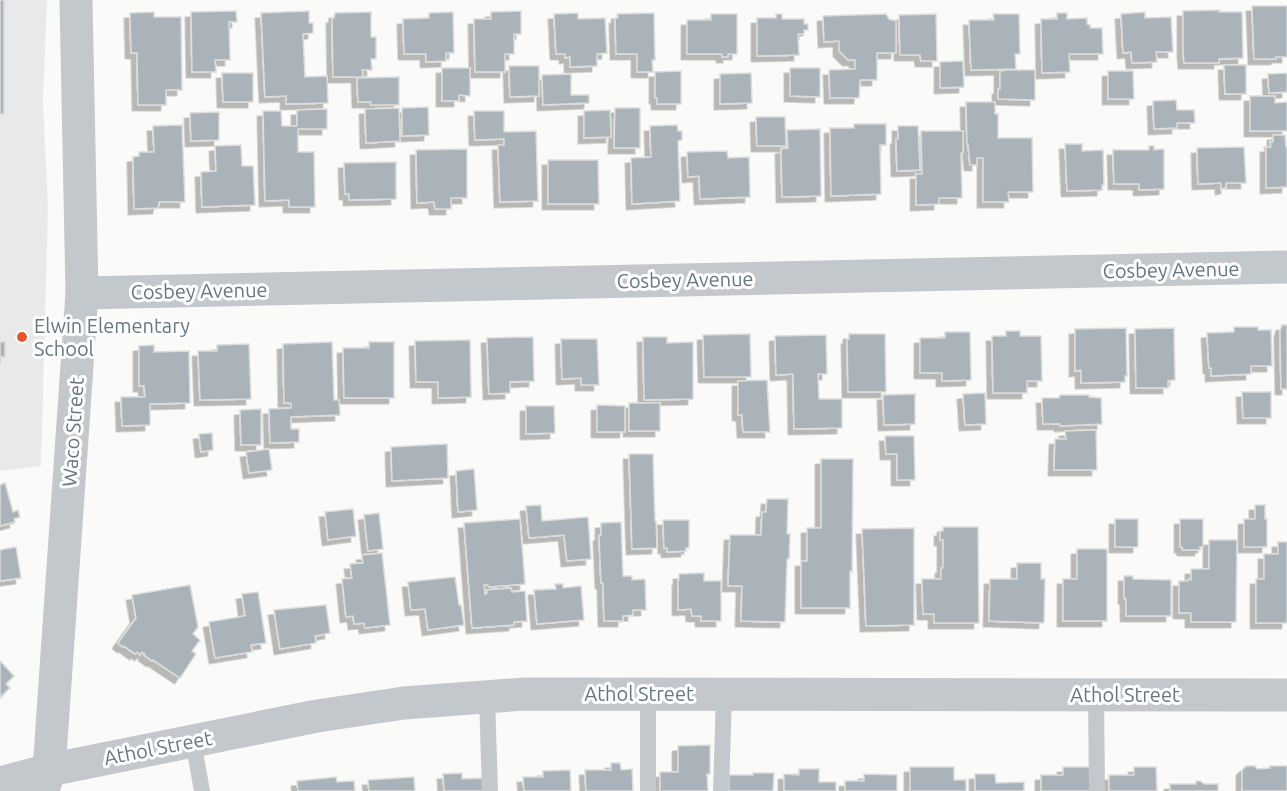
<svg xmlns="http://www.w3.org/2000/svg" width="1287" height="791" font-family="Ubuntu,sans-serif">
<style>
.built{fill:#e8e9e9}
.building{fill:#aab3b9;stroke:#dcdcda;stroke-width:1.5;filter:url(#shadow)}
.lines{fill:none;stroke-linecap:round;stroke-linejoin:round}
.service{stroke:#c3c8cc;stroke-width:16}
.minor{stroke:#c3c8cc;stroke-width:33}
.tertiary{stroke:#c3c8cc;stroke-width:33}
.poi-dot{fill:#e4572e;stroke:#fff;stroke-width:2}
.labels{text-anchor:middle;stroke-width:6;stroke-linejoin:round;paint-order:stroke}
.street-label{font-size:20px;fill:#657683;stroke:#fff}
.poi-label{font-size:20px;fill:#657683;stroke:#fff;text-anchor:start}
</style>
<defs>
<filter id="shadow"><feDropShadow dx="-5.5" dy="5.5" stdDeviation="0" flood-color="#0004"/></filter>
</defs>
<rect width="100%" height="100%" fill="#fafaf8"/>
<!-- built -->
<path class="built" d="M0 0H47L43 101 48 208 41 466 0 471Z"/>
<!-- building -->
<g class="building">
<rect x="0" y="0" width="4" height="114"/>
<path d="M1252 6H1287V57H1276V59H1254Z"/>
<path d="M1220 10 1219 12H1242L1243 58 1219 59V63H1184L1183 51V11Z"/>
<path d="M236 11 237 22H229L230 60H215L216 72H192L191 12Z"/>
<path d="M309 11V23H313V33L303 34 305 77 327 76 328 103 286 104V96L265 97 261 13Z"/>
<path d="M521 11V34H514V54H505V72H475L474 19H491V12Z"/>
<path d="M154 12V17H181L182 90H166V105H138L137 53H131L130 13Z"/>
<path d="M371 12V37H376V59H371L372 70H362L363 77H333L332 18H334L335 13Z"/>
<path d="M453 12 454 53H446V61L426 62V54H404L403 19 429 18V13Z"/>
<path d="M1145 12V18L1171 17 1173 52H1156L1157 62 1132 63 1131 52 1123 53 1121 14Z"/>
<path d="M578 13V19L605 18 607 53 597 54V66L570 67V57L565 58V54H556L554 14Z"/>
<path d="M654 13 655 60H652L653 72H637V54H616L615 18H618L617 14Z"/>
<path d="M1057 13H1067V19L1087 18V24L1090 25V28H1102L1103 54H1069L1070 72 1042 73 1041 19H1057Z"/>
<path d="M711 14H737V54H728V57H722V54H687V20H711Z"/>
<path d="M776 14H782V19H804V24H808V30H804V34H798L799 55 757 56V18H776Z"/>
<path d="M886 14 889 19 896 21V53H877V80H860L859 98H830L829 70 855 69V60H848L839 51V41L824 42 823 16Z"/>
<path d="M936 14 937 61H921L920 55H900L899 15Z"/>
<path d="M993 14H1019L1020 54H1015L1016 69 971 70 969 20H994Z"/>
<path d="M963 61 964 87 940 88V62Z"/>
<path d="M1224 65H1246V94H1225Z"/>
<path d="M509 66H539V96L510 97Z"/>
<path d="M442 68H470V96L459 95V101H442Z"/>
<path d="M790 68H820V97L790 96Z"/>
<path d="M1008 70H1035V100L998 99V89H1000V71Z"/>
<path d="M681 71V104H657V98H655V72Z"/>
<path d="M1108 71H1133L1134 99H1108Z"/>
<path d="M222 73H253V102H223Z"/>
<path d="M751 73 752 103 720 104V74Z"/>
<path d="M1287 73V92L1269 93 1268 74Z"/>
<path d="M571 74V95H589V103L543 105 542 75Z"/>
<path d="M399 77V105H371V102H358L357 78Z"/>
<path d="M1250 96H1275V103L1287 102V131H1250Z"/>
<path d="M1176 100 1177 110H1194L1195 123H1177V128L1154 129 1153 101Z"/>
<path d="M966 102H995V114H998V138H1032L1033 192H1008L1009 202H983V158H977V165H970L968 144H967Z"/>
<path d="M428 107 429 135 402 136V108Z"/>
<path d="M399 108 400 141 366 143 365 109Z"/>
<path d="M615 108H640V148H614Z"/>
<path d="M327 109V129H298V152H314L315 207H289V200L265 201 263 111H281L282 126H297V110Z"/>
<path d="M610 110 611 137 584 138V111Z"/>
<path d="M474 111H504V132L536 131 538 201 500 202 498 145H504V139L475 140Z"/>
<path d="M219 112V140L191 141 190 113Z"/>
<path d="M756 117H785L786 146H757Z"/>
<path d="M854 124H886V145H880L881 194 831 196 830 128H854Z"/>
<path d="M182 125 185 202H159L158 208 134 209 133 157 139 156V152H154L153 126Z"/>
<path d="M677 125 678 131H682V140L678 141 680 201 632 204 631 158 651 157 650 126Z"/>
<path d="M898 126H918L920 170 897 171 896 139H898Z"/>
<path d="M820 129 821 196 782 197 781 149 788 148 787 130Z"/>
<path d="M921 131H963V153H961L962 198H939V204L916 205V174H922Z"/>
<path d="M1273 135H1285L1286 147H1287V187L1266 188V147H1271L1270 142H1273Z"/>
<path d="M1065 144H1082V151L1103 150 1104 185H1102V190L1067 191Z"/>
<path d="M241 145 242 166H253L255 205 202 207 201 172 216 171 215 146Z"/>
<path d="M1149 146H1154V150L1164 149V189L1139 190V184H1114L1113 150H1149Z"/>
<path d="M1244 147 1246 183H1226V188L1221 189V183L1198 184 1197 148Z"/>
<path d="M467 149V198H451V209H435L434 202 417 203 416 150Z"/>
<path d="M727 151 728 158 749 157 750 197 700 199 699 176 688 177 687 152Z"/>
<path d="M548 160H598L599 204H548Z"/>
<path d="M396 162V199L349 200V194H345L344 163Z"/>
<path d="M1282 325H1287V389H1281L1280 331Z"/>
<path d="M1234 327H1258V330H1271L1272 366H1251V374L1211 376V368H1209L1207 333 1234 332Z"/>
<path d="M1126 328 1127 376H1125V382L1081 383V370L1075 371V329Z"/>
<path d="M1174 328 1175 380 1168 381V388H1136L1135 329Z"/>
<path d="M1006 331H1020V336H1041L1042 381H1027V393H993L992 336H1006Z"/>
<path d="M945 332H970L971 380 942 381V373H920V338H945Z"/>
<path d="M750 334 751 377H704L703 335Z"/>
<path d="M849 334H885L886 392H848L847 339H849Z"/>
<path d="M826 335 827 374H818L819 399H842V428L794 429 793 374 776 375 775 336Z"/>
<path d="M533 337 534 381 510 382V393L489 394 487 338Z"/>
<path d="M643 337H667V343L693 342V399L644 400Z"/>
<path d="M561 339H597L599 385H581V378L562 379Z"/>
<path d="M470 340 471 397 438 398V382H416L415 341Z"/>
<rect x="0" y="342" width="5" height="15"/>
<path d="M332 342 334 400H339L340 415 291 417V429H299V442L270 443 269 409 291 408V403H284L283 344Z"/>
<path d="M369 342H394V398H344L343 348H369Z"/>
<path d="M249 344 251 399 200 400 198 351H217V345Z"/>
<path d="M154 345V352L189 351 190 403 150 404V425L122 426 121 397H145L144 386H139V346Z"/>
<path d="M767 380 770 432H743L742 415H738V381Z"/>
<path d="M1242 392H1271V418H1243Z"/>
<path d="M985 393 986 424 965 425 963 394Z"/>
<path d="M915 394V424L884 425 883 395Z"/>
<path d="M1060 395H1089V397L1101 398 1102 424 1060 426V424H1043L1042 398H1059Z"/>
<rect x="629" y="403" width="31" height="28"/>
<path d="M597 405 625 406V432H597Z"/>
<path d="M526 406H554L555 433 526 434Z"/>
<path d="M261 409V445H241L240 410Z"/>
<path d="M1096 430 1097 470H1054L1055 439H1066L1065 431Z"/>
<path d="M212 433 213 450 201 452 199 434Z"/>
<path d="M885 436H914L915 480H897V454H886Z"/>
<path d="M447 444 448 478 392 481 391 447Z"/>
<path d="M269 449 272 470 249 473 246 452Z"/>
<path d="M629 454H653L655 521H656L657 548 632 549Z"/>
<path d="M821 459H853L852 572 850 571V608H801V561H807V528H821Z"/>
<path d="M474 469 477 510 458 512 456 471Z"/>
<path d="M5 483 13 512 18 510 20 517 14 519 15 522 0 526V485Z"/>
<path d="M767 499H788L787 534H790L789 559H787L785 622 741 621 742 586H728L730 535H761L762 512H766Z"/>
<path d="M541 505 542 521 588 517 591 559 567 561 564 535 529 538 526 506Z"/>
<path d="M1255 505H1265V519H1267V547H1244V519H1255Z"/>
<path d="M353 509 356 536 328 540 325 512Z"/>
<path d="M379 513 383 549 368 551 364 515Z"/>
<path d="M520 519 525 584 489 587 488 585H484L485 594 487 593V590L511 588 512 592 525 591 527 621 514 622V625L472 628 464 523Z"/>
<rect x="1115" y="519" width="23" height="28"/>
<path d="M1180 519H1203V547H1200V550H1183L1182 547H1180Z"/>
<path d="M663 520H689V548H686V551L667 552V548H664Z"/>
<path d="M621 522 623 576H632V580L645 579 646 610H633V615L623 616V621H604L603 583H601L599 536 601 535V523Z"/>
<path d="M943 527H978L979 623H934V614H923L922 579H941V568H943V540H940V531H943Z"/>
<path d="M914 528V625L866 626 862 529Z"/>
<path d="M1209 540H1237L1236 622H1191V613H1179V581H1188L1189 579 1191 580V569H1209Z"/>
<path d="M1278 542H1287V623H1256V579H1264V554H1278Z"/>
<path d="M16 547 21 578 0 581V550Z"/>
<path d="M1077 549H1107V621H1063V579H1077Z"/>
<path d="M382 553 390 625 365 628 364 623 354 624 353 616 346 617 342 579 352 578 350 564 363 563 362 555Z"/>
<path d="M1017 563H1041V579H1045L1044 623 989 621 990 579H1017Z"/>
<path d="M704 573V581H721V621H701V616H692L691 609 678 610V580H679V574Z"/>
<path d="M1124 576H1133V579L1171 580V616H1126V599L1124 598Z"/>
<path d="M455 577 459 605H461L464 625 428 630 425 609 411 610 408 582Z"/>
<path d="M555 584H563V588L581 586 584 620 537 624 534 590 556 589Z"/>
<path d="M190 585 198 627 193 634 200 640 192 651 196 654 180 678 153 660 152 661 144 655 145 654 142 652 140 655 137 652 135 654 124 646 123 647 118 643 136 618 132 595Z"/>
<path d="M258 592 266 643 251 645 252 652 215 658 209 622 245 616 242 594Z"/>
<path d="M326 605 330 633 315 636 316 643 280 649 274 610Z"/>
<path d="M0 661 14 676 6 684 10 688 0 697Z"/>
<path d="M710 745V774H707L708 791H660V772H678V746Z"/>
<path d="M611 763H620L621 770 632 769 633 791H586L585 770H611Z"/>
<path d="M1246 766H1255L1257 769 1270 768V766H1287V791H1242V770Z"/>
<path d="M910 767H954V780H966V791H910Z"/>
<path d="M1063 767H1090V791H1041V775H1063Z"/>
<path d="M1134 767H1156L1157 791H1109V775H1134Z"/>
<path d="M799 769H819V782H836V791H784V774L799 775Z"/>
<path d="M570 770 571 791H524L523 777H543V771Z"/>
<path d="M462 773V779L482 778 483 791H444L443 774Z"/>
<path d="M753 773H774L773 791H729V775H753Z"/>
<path d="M864 774 897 775V791H845V781H864Z"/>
<path d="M975 774H995L996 783 1024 782V791H975Z"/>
<path d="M336 777 337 782 354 781 355 791H298L297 781Z"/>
<path d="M414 777 415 791H369L368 780Z"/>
<path d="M1196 781H1200L1204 784H1218V791H1170V784H1196Z"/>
</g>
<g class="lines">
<!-- service -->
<g class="service">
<path d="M1096 695 1097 791"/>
<path d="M487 697 490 791"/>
<path d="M193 741 202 791"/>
<path d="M648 791V694"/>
<path d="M721 791 724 694"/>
</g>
<!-- minor -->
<g class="minor">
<path d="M82 293 1287 267"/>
<path d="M43 791 49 770 82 293 76 0"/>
</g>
<!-- tertiary -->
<path class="tertiary" d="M0 783 49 770 317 716 404 703 525 694 1287 695"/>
</g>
<!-- markers -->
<circle class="poi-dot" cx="22" cy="337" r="6"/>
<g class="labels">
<!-- street labels -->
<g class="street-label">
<text transform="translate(1171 270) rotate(-1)" y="7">Cosbey Avenue</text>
<text transform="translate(685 280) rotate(-1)" y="7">Cosbey Avenue</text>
<text transform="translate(199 291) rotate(-1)" y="7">Cosbey Avenue</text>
<text transform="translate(73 432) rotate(-86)" y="7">Waco Street</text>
<text x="639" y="701">Athol Street</text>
<text x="1125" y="702">Athol Street</text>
<text transform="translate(158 748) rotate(-11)" y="7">Athol Street</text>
</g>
<!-- poi labels -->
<g class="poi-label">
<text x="34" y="333">Elwin Elementary<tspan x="34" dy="23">School</tspan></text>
</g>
</g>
</svg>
